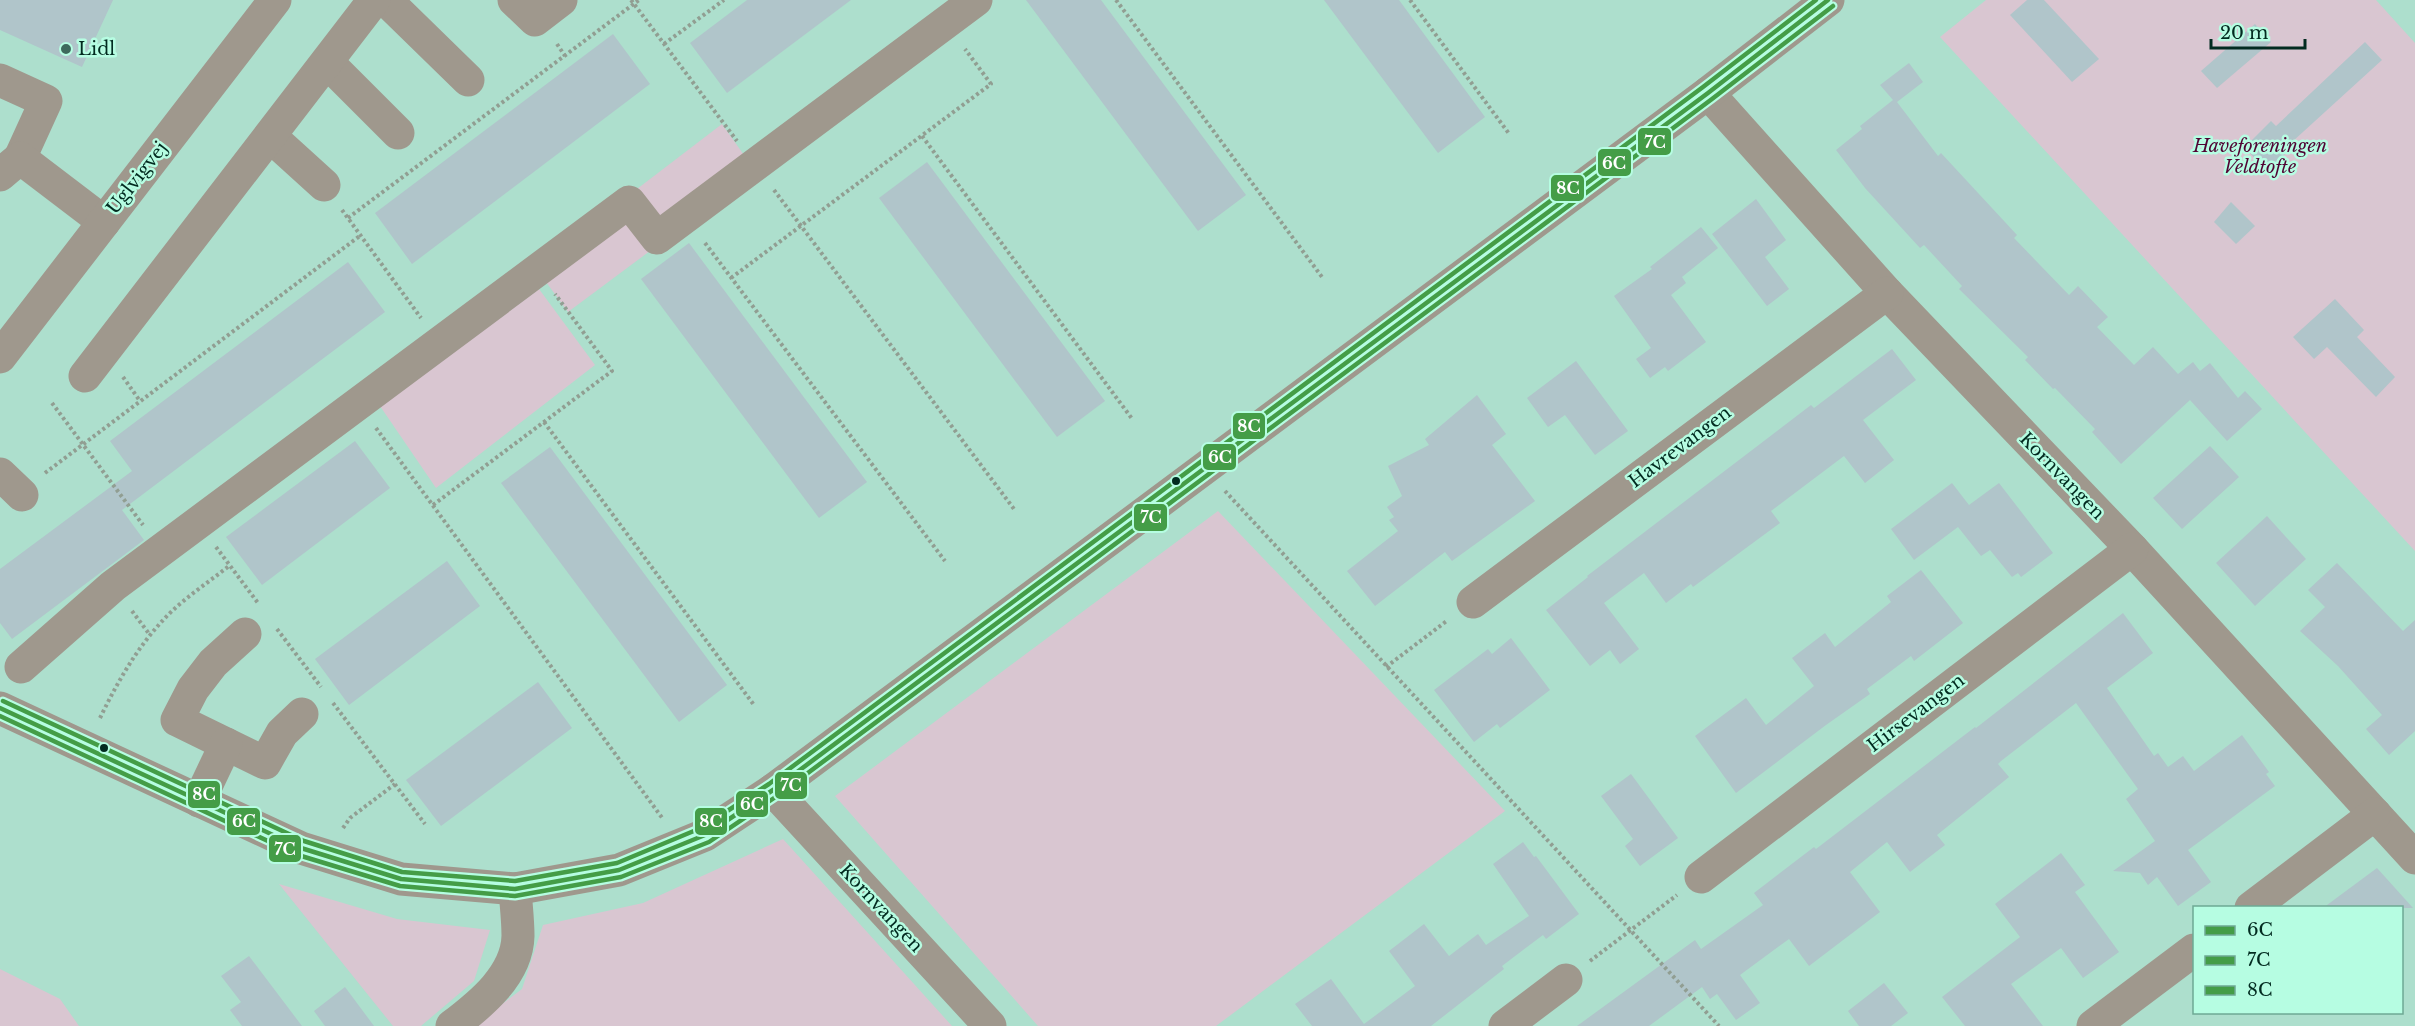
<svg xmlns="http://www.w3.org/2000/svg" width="2415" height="1026" font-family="'Libre Baskerville',serif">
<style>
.green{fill:#d9c6d1}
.building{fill:#b0c5ca}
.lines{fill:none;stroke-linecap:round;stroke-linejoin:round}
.path{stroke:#919e92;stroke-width:4;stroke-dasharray:3 3;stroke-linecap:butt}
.minor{stroke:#9f988d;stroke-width:33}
.bus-1-casing{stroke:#b6fde2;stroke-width:9}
.bus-2-casing{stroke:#b6fde2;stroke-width:9}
.bus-3-casing{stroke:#b6fde2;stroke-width:9}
.bus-1{stroke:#449d47;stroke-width:4.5}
.bus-2{stroke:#449d47;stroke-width:4.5}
.bus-3{stroke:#449d47;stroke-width:4.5}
.poi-dot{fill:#3e6a5d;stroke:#b6fde2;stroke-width:2}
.bus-dot{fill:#022b20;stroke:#b6fde2;stroke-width:2}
.labels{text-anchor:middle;stroke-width:5;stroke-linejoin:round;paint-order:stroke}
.poi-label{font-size:18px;fill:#022b20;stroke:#b6fde2;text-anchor:start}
.park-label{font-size:18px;font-style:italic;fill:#500333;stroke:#b6fde2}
.street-label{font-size:18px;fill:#022b20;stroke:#b6fde2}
.line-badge{stroke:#b6fde2;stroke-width:2}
.badge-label{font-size:16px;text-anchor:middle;font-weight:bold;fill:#fff}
</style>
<rect width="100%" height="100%" fill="#addfcd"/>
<!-- green -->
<g class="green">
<path d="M1986 0H2376L2415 43V551L1940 37Z"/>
<path d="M722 124 756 172 568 312 535 267Z"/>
<path d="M539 289 595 365 436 488 380 406Z"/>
<path d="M1218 511 1505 811 1216 1026H1038L835 796Z"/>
<path d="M783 839 952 1026H473L522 989 543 925 643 903Z"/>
<path d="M279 884 397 919 490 930 474 981 421 1026H393Z"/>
<path d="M0 969 60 999 79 1026H0Z"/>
</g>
<!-- building -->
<g class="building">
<path d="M0 0H113L82 67 0 30Z"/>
<path d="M747 0H851L727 93 690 43Z"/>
<path d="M1026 0H1101L1246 195 1198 231Z"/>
<path d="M1324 0H1399L1485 117 1438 153Z"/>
<path d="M2027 0H2044L2099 59 2072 82 2010 15Z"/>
<path d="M2255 24 2271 42 2217 88 2201 71Z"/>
<path d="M613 34 650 84 412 264 375 213Z"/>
<path d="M2365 42 2382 60 2292 142 2295 144 2277 162 2260 163 2244 148 2271 121 2276 126Z"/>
<path d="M1909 63 1923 82 1897 102 1938 156 1941 153 2017 235 2014 238 2069 295 2078 286 2108 317 2097 327 2134 365 2153 347 2178 374 2193 362 2200 371 2210 363 2238 398 2245 391 2262 409 2227 441 2190 400 2121 464 2092 432 2095 429 2055 388 2053 389 2025 360 2028 357 1959 289 1962 286 1924 245 1920 248 1865 188 1836 150 1862 129 1860 126 1893 100 1880 85Z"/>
<path d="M927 162 1105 401 1057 437 879 198Z"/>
<path d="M1756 199 1786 240 1765 257 1789 289 1767 306 1712 234Z"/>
<path d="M2231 202 2255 226 2236 244 2214 222Z"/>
<path d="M1701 227 1718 248 1682 277 1686 283 1671 295 1706 342 1668 371 1665 367 1650 378 1636 359 1651 348 1614 296 1652 269 1650 267Z"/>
<path d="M689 243 867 482 819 518 641 279Z"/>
<path d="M348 262 385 312 122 510 144 540 12 639 0 623V569L132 471 110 441Z"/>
<path d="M2335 299 2364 330 2357 337 2395 377 2376 397 2327 347 2314 359 2293 337Z"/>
<path d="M1892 349 1916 380 1863 420 1894 460 1865 483 1844 456 1771 511 1780 523 1693 587 1691 584 1666 603 1644 573 1604 603 1639 649 1620 664 1610 650 1590 666 1546 610 1588 577 1587 576 1811 405 1814 408Z"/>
<path d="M1576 361 1628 431 1595 455 1565 415 1548 427 1527 398Z"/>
<path d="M1477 395 1506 434 1492 445 1535 501 1452 561 1445 552 1375 606 1347 571 1398 531 1389 520 1394 517 1387 507 1402 496 1388 466 1429 445 1425 439Z"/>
<path d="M355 441 390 488 262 585 226 537Z"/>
<path d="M2210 446 2239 477 2182 529 2153 498Z"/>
<path d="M550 447 727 685 679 722 501 483Z"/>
<path d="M1952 483 1969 505 1999 483 2053 553 2021 577 2018 573 2012 577 1990 550 1981 556 1958 527 1914 560 1891 529Z"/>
<path d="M2267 516 2306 559 2255 606 2216 563Z"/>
<path d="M447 561 480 606 349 705 315 659Z"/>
<path d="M2337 563 2403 631 2415 620V731L2389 755 2366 729 2382 715 2338 666 2300 631 2325 607 2308 590Z"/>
<path d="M1921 570 1963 623 1914 661 1911 656 1867 689 1870 694 1826 725 1736 793 1695 736 1746 698 1766 725 1814 686 1792 658 1825 633 1835 647 1891 602 1887 596Z"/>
<path d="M2123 613 2153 653 2107 688 2154 756 2158 753 2168 767 2183 756 2194 771 2242 735 2269 772 2266 774 2275 786 2188 850 2211 882 2178 906 2157 877 2148 885 2140 873 2113 871 2155 841 2126 799 2138 789 2076 703 2001 761 1998 764 2009 777 1937 835 1945 845 1910 872 1887 842 1850 872 1880 912 1809 966 1789 939 1740 975 1760 1003 1736 1020 1717 994 1710 999 1702 987 1649 1026H1577L1695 940 1701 949 1763 905 1754 893 1814 847 1816 849 1975 727 1976 728Z"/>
<path d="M1511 638 1550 690 1500 728 1497 724 1474 742 1434 690 1488 649 1492 654Z"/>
<path d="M538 682 572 728 441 826 406 780Z"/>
<path d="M1631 774 1678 838 1640 866 1625 846 1633 839 1601 796Z"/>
<path d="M1523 842 1534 857 1536 856 1579 914 1546 939 1543 935 1502 966 1504 969 1431 1026H1312L1295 1004 1331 979 1364 1024 1415 986 1389 951 1424 924 1449 956 1478 934 1486 945 1529 916 1493 864Z"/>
<path d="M2061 853 2085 885 2075 892 2119 952 2083 978 2061 948 2011 984 2043 1026H1965L1942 997 2020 937 1995 904Z"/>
<path d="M2377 868 2413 908H2323Z"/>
<path d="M249 956 302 1026H242L230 1010 241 1002 221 976Z"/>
<path d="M1884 983 1908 1013 1891 1026H1859L1848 1011Z"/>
<path d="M345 987 374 1026H325L314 1011Z"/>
</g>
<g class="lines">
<!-- path -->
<g class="path">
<path d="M631 0 737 141"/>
<path d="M1116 0 1322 277"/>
<path d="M1410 0 1510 135"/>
<path d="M557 44 565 56"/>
<path d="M664 44 724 0"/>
<path d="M922 136 1133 420"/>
<path d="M774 190 1014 509"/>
<path d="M342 210 421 318"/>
<path d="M348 218 639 0"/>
<path d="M705 243 945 561"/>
<path d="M731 278 991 84 965 49"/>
<path d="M123 377 140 401"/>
<path d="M52 403 143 525"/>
<path d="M544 422 754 705"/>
<path d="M376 428 663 819"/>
<path d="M45 473 361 235"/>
<path d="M1225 491 1719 1026"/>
<path d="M433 505 612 371 555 294"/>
<path d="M216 547 258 603"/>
<path d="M132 611 150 635"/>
<path d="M277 629 321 687"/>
<path d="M1386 667 1448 620"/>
<path d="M333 703 425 824"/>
<path d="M100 718C119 679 140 642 172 611 189 595 210 581 229 566"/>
<path d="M343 828 350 818 395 784"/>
<path d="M1590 961 1677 895"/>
</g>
<!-- minor -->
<g class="minor">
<path d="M386 0 468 80"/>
<path d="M514 0 535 20 561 0"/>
<path d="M327 62 398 133"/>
<path d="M0 80 46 101 20 158"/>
<path d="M1708 93 1887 293 2132 549 2415 858"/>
<path d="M270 136 324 185"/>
<path d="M0 175 20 158 104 222"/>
<path d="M0 357 275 0"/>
<path d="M85 376 374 0"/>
<path d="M0 474 22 495"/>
<path d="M1473 602 1887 293"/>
<path d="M245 634 213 663 193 689 177 720 265 763 282 733 302 714"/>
<path d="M21 667 113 586 629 202 657 238 976 0"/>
<path d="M0 708 301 848 401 879 515 889 619 870 705 835 773 790 1708 93 1828 0"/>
<path d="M773 790 990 1026"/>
<path d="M199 801 226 744"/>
<path d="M1701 877 2132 549"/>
<path d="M2251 908 2375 814"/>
<path d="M452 1026C481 1004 517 975 518 936 518 920 516 905 515 889"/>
<path d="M1505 1026 1566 980"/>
<path d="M2093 1026 2194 950"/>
</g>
<defs>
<path id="bus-1" d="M0 708 301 848 401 879 515 889 619 870 705 835 773 790 1708 93 1828 0"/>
<path id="bus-2" d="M0 716 298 855 400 886 515 896 621 877 709 842 777 796 1712 99 1833 6"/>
<path id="bus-3" d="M3 701 304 841 402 872 515 881 617 863 701 828 769 784 1703 87 1816 0"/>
</defs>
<!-- bus-1 casing -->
<use href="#bus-1" class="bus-1-casing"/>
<!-- bus-2 casing -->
<use href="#bus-2" class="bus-2-casing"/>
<!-- bus-3 casing -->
<use href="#bus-3" class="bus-3-casing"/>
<!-- bus-1 -->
<use href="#bus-1" class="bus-1"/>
<!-- bus-2 -->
<use href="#bus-2" class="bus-2"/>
<!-- bus-3 -->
<use href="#bus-3" class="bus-3"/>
</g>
<!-- markers -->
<circle class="poi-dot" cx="66" cy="49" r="6"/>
<g class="bus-dot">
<circle cx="1176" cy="481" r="5"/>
<circle cx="104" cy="748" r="5"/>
</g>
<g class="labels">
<!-- poi labels -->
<g class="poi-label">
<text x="78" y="55">Lidl</text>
</g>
<!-- park labels -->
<g class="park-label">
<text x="2260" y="152">Haveforeningen<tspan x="2260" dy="21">Veldtofte</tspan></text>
</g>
<!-- street labels -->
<g class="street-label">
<text transform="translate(137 178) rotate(-52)" y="6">Uglvigvej</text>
<text transform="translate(1680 447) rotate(-37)" y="6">Havrevangen</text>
<text transform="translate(2062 476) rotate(46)" y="6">Kornvangen</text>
<text transform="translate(1916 713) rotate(-37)" y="6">Hirsevangen</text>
<text transform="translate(881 908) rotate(47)" y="6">Kornvangen</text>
</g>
</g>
<g class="line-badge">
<rect x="1637" y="127" width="35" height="29" rx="6" fill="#449d47"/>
<rect x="1597" y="148" width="35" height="29" rx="6" fill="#449d47"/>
<rect x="1550" y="174" width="35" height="28" rx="6" fill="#449d47"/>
<rect x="1232" y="412" width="34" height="28" rx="6" fill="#449d47"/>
<rect x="1202" y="443" width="35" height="28" rx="6" fill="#449d47"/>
<rect x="1133" y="503" width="35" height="29" rx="6" fill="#449d47"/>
<rect x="774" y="771" width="34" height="29" rx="6" fill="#449d47"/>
<rect x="187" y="780" width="34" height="29" rx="6" fill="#449d47"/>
<rect x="735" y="790" width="34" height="28" rx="6" fill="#449d47"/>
<rect x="226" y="807" width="35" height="29" rx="6" fill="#449d47"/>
<rect x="694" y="807" width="34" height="29" rx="6" fill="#449d47"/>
<rect x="268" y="834" width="34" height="29" rx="6" fill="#449d47"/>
</g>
<g class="badge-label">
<text x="1655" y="148">7C</text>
<text x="1614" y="169">6C</text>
<text x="1568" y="194">8C</text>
<text x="1249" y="432">8C</text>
<text x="1220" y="463">6C</text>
<text x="1151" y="523">7C</text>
<text x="791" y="791">7C</text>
<text x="204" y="800">8C</text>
<text x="752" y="810">6C</text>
<text x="244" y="827">6C</text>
<text x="711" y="827">8C</text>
<text x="285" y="855">7C</text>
</g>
<!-- legend -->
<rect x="2193" y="906" width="210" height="108" fill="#b6fde2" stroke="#6ea994" stroke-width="1.5"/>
<rect x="2205" y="926" width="30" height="9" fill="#449d47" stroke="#6ea994" stroke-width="1.5"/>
<text x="2247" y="936" font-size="18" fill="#022b20">6C</text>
<rect x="2205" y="956" width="30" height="9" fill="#449d47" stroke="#6ea994" stroke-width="1.5"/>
<text x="2247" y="966" font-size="18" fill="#022b20">7C</text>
<rect x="2205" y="986" width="30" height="9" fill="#449d47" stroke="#6ea994" stroke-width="1.5"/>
<text x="2247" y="996" font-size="18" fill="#022b20">8C</text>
<!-- scale -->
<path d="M2211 39v9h94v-9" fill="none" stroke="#022b20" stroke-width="3"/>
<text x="2220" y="39" font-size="18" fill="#022b20" stroke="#b6fde2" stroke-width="4.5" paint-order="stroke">20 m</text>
</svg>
